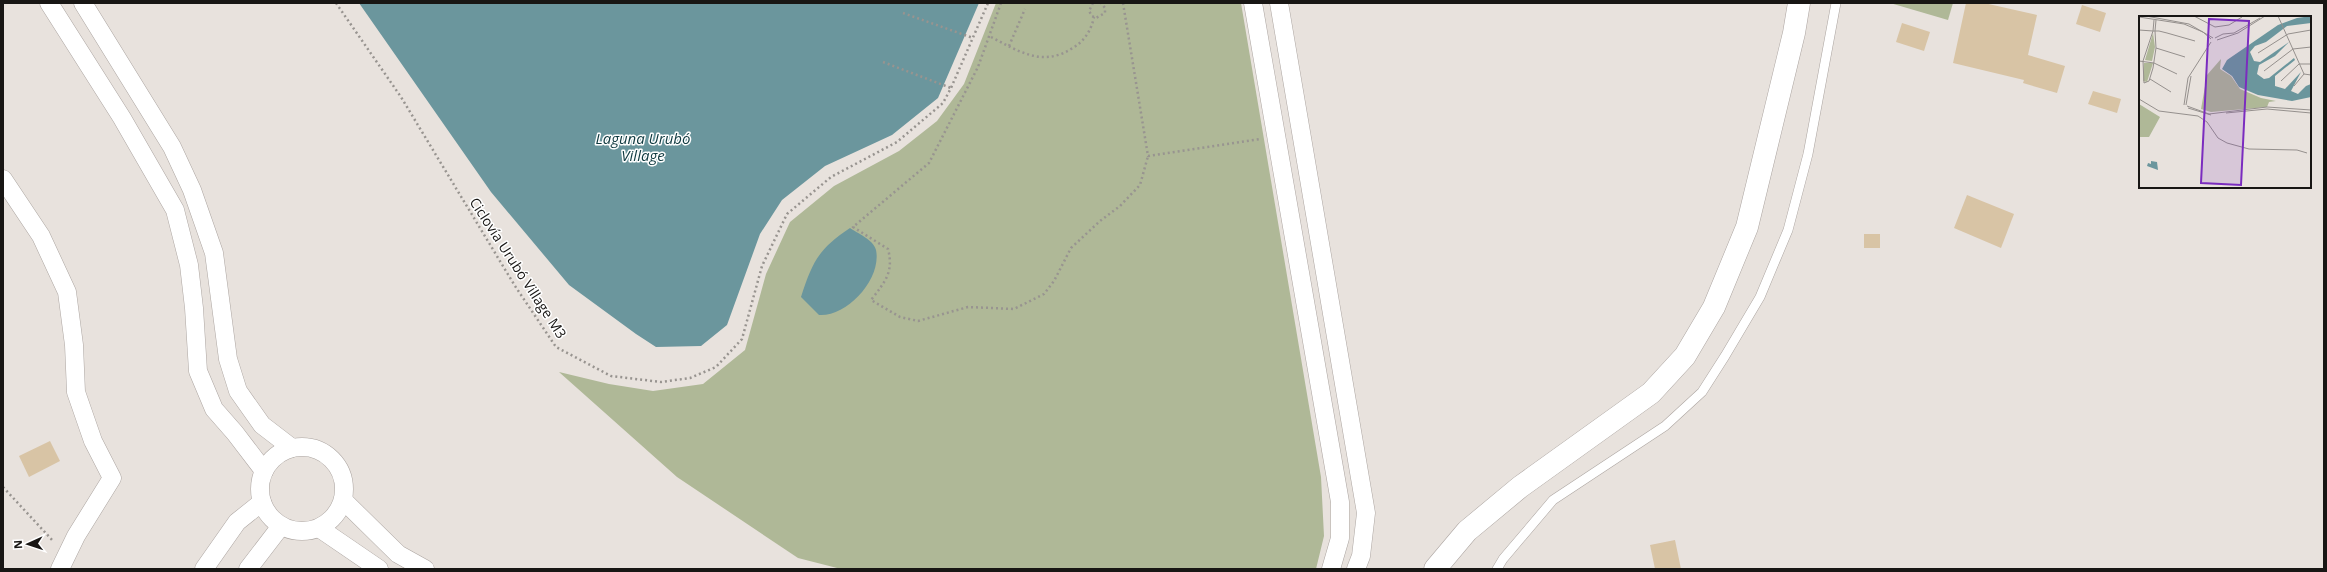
<svg xmlns="http://www.w3.org/2000/svg" width="2327" height="572" font-family="'Open Sans',sans-serif">
<style>
.green{fill:#afb897}
.water{fill:#6b969d}
.building{fill:#d8c4a5}
.lines{fill:none;stroke-linecap:round;stroke-linejoin:round}
.lane-casing{stroke:#aca5a1;stroke-width:10}
.street-casing{stroke:#aca5a1;stroke-width:19}
.primary-casing{stroke:#aca5a1;stroke-width:23}
.path{stroke:#989490;stroke-width:2.5;stroke-dasharray:2 3;stroke-linecap:butt}
.lane{stroke:#fff;stroke-width:9}
.street{stroke:#fff;stroke-width:18}
.primary{stroke:#fff;stroke-width:22}
.labels{text-anchor:middle;stroke-width:3;stroke-linejoin:round;paint-order:stroke}
.street-label{font-size:14px;fill:#181614;stroke:#fff}
.water-label{font-size:15px;font-style:italic;fill:#0e393f;stroke:#fff}
.inset-road{fill:none;stroke:#95908d;stroke-width:1}
.view{fill:#7b2cbf;fill-opacity:0.15;stroke:#7b2cbf;stroke-width:2}
.inset-edge{fill:none;stroke:#181614;stroke-width:2}
</style>
<rect width="100%" height="100%" fill="#e8e2dd"/>
<!-- green -->
<g class="green">
<path d="M996 3H1241L1321 477 1324 536 1316 569H841L798 558 677 477 559 372 609 384 653 391 703 384 745 350 766 274 790 222 834 186 899 151 937 121 964 84Z"/>
<path d="M1890 3H1953L1948 20Z"/>
</g>
<!-- water -->
<g class="water">
<path d="M359 3H979L938 98 892 135 825 166 782 200 760 234 727 325 701 346 656 347 636 334 569 285 491 192Z"/>
<path d="M850 228C857 233 874 240 876 250 882 279 847 317 819 315L801 297C813 260 819 249 850 228Z"/>
</g>
<!-- building -->
<g class="building">
<path d="M1966 3H1984L2037 15 2028 55 2065 66 2057 93 2023 83 2024 80 1953 63Z"/>
<path d="M2082 5 2106 13 2100 32 2076 24Z"/>
<path d="M1902 23 1930 32 1924 51 1896 42Z"/>
<path d="M2093 91 2121 99 2117 113 2088 104Z"/>
<path d="M1967 195 2014 214 2001 248 1954 228Z"/>
<rect x="1864" y="234" width="16" height="14"/>
<path d="M50 441 60 461 29 477 19 456Z"/>
<path d="M1675 540 1681 569H1655L1650 545Z"/>
</g>
<g class="lines">
<defs>
<path id="lane" d="M1497 569 1503 559 1553 500 1665 426 1702 392 1725 356 1760 297 1788 230 1808 154 1836 3"/>
<g id="street">
<path d="M49 3 122 118 175 210 189 265 194 308 198 371 214 409 235 433 264 471"/>
<path d="M83 3 172 147 192 190 214 253 228 359 238 391 262 425 292 448"/>
<path d="M1253 3 1340 502V538L1331 569"/>
<path d="M1279 3 1366 513 1361 556 1356 569"/>
<path d="M3 179 41 236 67 292 74 345 76 392 93 441 112 478 76 536 60 569"/>
<circle cx="302" cy="489" r="42"/>
<path d="M343 500 398 554 425 569"/>
<path d="M319 528 379 569"/>
<path d="M204 569 237 522 262 502"/>
<path d="M248 569 281 526"/>
</g>
<path id="primary" d="M1435 569 1467 531 1520 487 1651 393 1685 356 1714 307 1747 227 1794 33 1799 3"/>
</defs>
<!-- lane casing -->
<use href="#lane" class="lane-casing"/>
<!-- street casing -->
<use href="#street" class="street-casing"/>
<!-- primary casing -->
<use href="#primary" class="primary-casing"/>
<!-- path -->
<g class="path">
<path d="M336 3 401 97 515 286 556 347 611 376 661 382 690 378 716 367 742 339 762 266 787 214 831 177 897 142 943 103 951 88 988 3"/>
<path d="M1001 3 978 67 929 163 853 227 888 249C894 272 885 282 871 300L900 317 918 321 968 307 1014 309 1044 294 1054 281 1071 248 1100 221 1120 206 1140 185 1148 156"/>
<path d="M1093 3 1089 11 1092 16 1096 18 1105 13V8L1101 3"/>
<path d="M1123 3 1148 156 1260 139"/>
<path d="M903 13 973 38"/>
<path d="M991 37C1018 51 1042 67 1071 49 1084 42 1091 31 1094 17"/>
<path d="M1009 46 1025 9"/>
<path d="M883 62 951 88"/>
<path d="M3 487 54 542"/>
</g>
<!-- lane -->
<use href="#lane" class="lane"/>
<!-- street -->
<use href="#street" class="street"/>
<!-- primary -->
<use href="#primary" class="primary"/>
</g>
<g class="labels">
<!-- street labels -->
<g class="street-label">
<text transform="translate(518 268) rotate(57)" y="5">Ciclovía Urubó Village M3</text>
</g>
<!-- water labels -->
<g class="water-label">
<text x="643" y="144">Laguna Urubó<tspan x="643" dy="17">Village</tspan></text>
</g>
</g>
<!-- overview -->
<g transform="translate(2139 16)">
<rect width="172" height="172" fill="#e8e2dd"/>
<path d="M14 17 16 31 13 45 6 44ZM82 43 81 53 92 60 101 73 122 82 137 85 130 86 128 91 72 96 62 93 68 59ZM5 47H14L8 66 4 65ZM0 88 21 101 10 121H0Z" fill="#afb897"/>
<path d="M172 0V7L148 10 127 26 116 30 111 36 115 45 121 46 150 26 136 40 120 49 118 58 125 63 130 62 155 42 156 44 136 60V70L146 73 162 56 152 75 159 78 167 70 172 68V81L153 85 119 79 100 71 93 60 83 53 88 44 139 9 158 2ZM12 145 18 146 19 154 8 150 9 147 12 148Z" fill="#6b969d"/>
<path class="inset-road" d="M7 0 50 8 74 22M55 0 76 11 90 9 103 1M139 0 165 58M0 1 45 8 64 16 72 23M17 4 16 15 17 32 14 52 10 65 5 67 4 45 14 15H20L28 17 56 25M0 14 14 15 15 4M76 22 84 18 95 17 121 2M78 24 99 17 126 0M17 32 46 41M119 37 149 18 172 14M0 45 15 47 38 58M125 55 154 33 172 31M11 63 32 76M142 65 160 48H172M155 70 165 58 172 59M0 83 20 95 59 100 68 106 79 122 88 127 110 133 158 134 168 137M45 89 49 62 72 26M47 89 52 60M48 90 70 98 128 91 172 94M49 92 72 99M87 97 128 93 172 97"/>
<path class="view" d="M70 3 110 5 102 169 62 167Z"/>
<rect width="172" height="172" class="inset-edge"/>
</g>
<!-- border -->
<rect width="2327" height="572" fill="none" stroke="#181614" stroke-width="8"/>
<!-- north arrow -->
<g transform="translate(28 544) rotate(267)" stroke="#ffffff" stroke-width="3" paint-order="stroke">
<path d="M0-3L7 15L0 10L-7 15Z" fill="#181614"/>
<text y="-6" font-size="11" font-weight="bold" text-anchor="middle" fill="#181614">N</text>
</g>
</svg>
